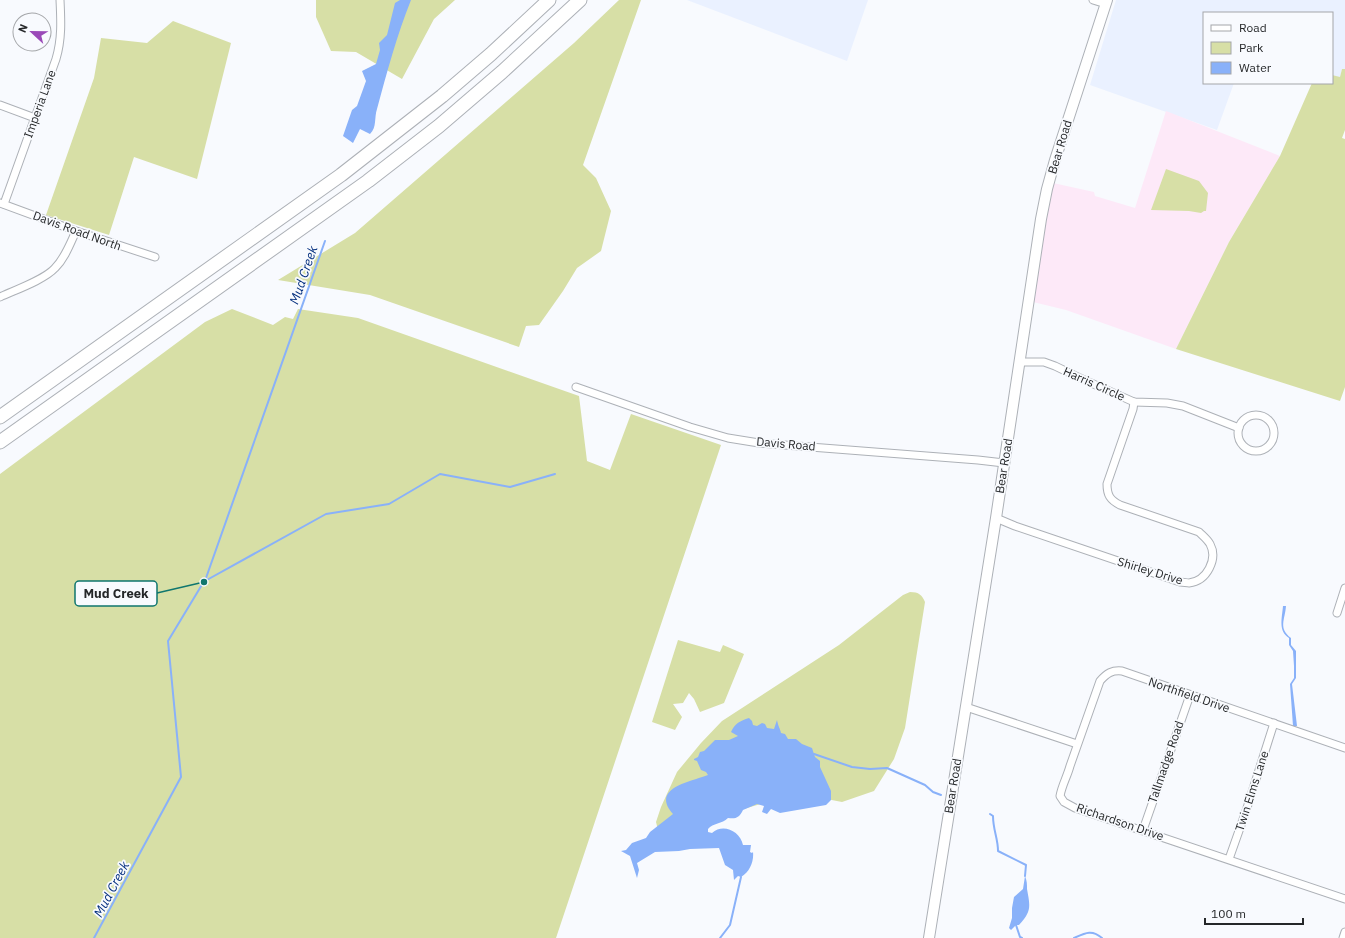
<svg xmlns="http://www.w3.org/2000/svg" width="1345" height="938" font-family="'IBM Plex Sans',sans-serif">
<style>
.built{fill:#eaf1ff}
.education{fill:#fde9f8}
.green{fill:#d7dfa6}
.water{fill:#89b1f9}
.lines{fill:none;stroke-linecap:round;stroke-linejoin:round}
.stream{stroke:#89b1f9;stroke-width:2}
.minor-casing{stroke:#adb1b7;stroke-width:9}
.secondary-casing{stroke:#adb1b7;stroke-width:12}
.motorway-casing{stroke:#adb1b7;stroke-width:15}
.minor{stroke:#fff;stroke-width:7}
.secondary{stroke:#fff;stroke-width:10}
.motorway{stroke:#fff;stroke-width:13}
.labels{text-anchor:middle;stroke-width:3.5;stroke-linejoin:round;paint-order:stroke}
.street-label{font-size:12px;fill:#252729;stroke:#f8fafe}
.water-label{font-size:13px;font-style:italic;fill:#032e7e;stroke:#f8fafe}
.leader{fill:none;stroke:#0f766e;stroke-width:1.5}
.callout-dot{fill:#0f766e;stroke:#f8fafe;stroke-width:1.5}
.callout{fill:#f8fafe;stroke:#0f766e;stroke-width:1.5}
.callout-label{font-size:13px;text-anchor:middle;font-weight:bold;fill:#252729}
</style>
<rect width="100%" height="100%" fill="#f8fafe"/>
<!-- built -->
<g class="built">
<path d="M687 0H868L847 61Z"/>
<path d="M1116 0H1345V69H1342L1340 78 1332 75V13H1204V83H1234L1217 130 1090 85Z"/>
</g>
<!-- education -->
<path class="education" d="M1166 111 1280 156 1229 242 1176 349 1066 310 1033 302 1049 203 1053 183 1094 192 1095 196 1135 208Z"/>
<!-- green -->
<g class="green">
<path d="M316 0H455L434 19 402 79 356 52 331 51 316 17Z"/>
<path d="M619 0H641L583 165 596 178 611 211 601 251 577 268 563 291 539 325 526 326 519 347 370 295 278 280 355 233 574 43Z"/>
<path d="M173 21 231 43 197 179 134 157 109 235 46 215 94 78 101 38 147 43Z"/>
<path d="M1342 69H1345V130L1342 138 1345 139V387L1340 401 1176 349 1229 242 1280 156 1312 83H1332V75L1340 77Z"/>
<path d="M1166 169 1199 181 1208 193 1206 211H1204L1201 213 1189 211 1151 210Z"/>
<path d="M232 309 273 325 285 317 293 319 298 309 358 318 579 396 587 461 610 470 631 414 721 445 556 938H0V474L205 322Z"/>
<path d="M910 592C919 592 922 595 925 602L905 728 894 759 874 791 842 802 806 795 771 801 659 834 656 822 661 807 677 772 701 743 722 721 839 645 903 595Z"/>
<path d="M678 640 720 652 723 645 744 654 724 703 700 712 694 699 689 693 683 703 673 704 682 717 675 730 652 722Z"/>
</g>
<!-- water -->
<g class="water">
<path d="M400 0H411C397 35 387 72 377 109 374 118 377 127 370 134L360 129 353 143 343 136 352 110 357 106 366 81 362 71 376 64 380 50 379 43 387 35 395 3Z"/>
<path d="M1283 606H1286C1285 620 1278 628 1291 638V645L1296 651V678L1292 684 1297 726H1293L1290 684 1294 678V666L1293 651 1289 645V638C1278 631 1282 618 1283 606Z"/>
<path d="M749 718 752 721 753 725 757 726 762 723 765 724 767 728 774 729 777 720C778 726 780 728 781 733L785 734 788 739H796L802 744 812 748 815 757 820 761V767L831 791V800L826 805 780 813 771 809 767 814 762 812 764 806 757 804 743 810C739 818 736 819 728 818 722 824 713 823 708 829V832L712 833C723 823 740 831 743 845H751L750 852 752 853 753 852C754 861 750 872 741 877L738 876 734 880 733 870 725 865 719 848 690 849 679 851 655 852 637 863 639 870 637 878 630 856 621 851 626 850 632 843 646 838 650 832 673 814C650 788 690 782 708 775L706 772 701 770 697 761 694 760V759L698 757 700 752 704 751 715 740H729L738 736 731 732C735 723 740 721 749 718Z"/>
<path d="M1025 876C1027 881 1027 884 1027 889 1030 906 1032 911 1019 925H1016L1011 930 1009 928 1012 918V908L1014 897 1023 889Z"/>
</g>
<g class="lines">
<!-- stream -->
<g class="stream">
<path d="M205 581 326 514 389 504 440 474 510 487 555 474"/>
<path d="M814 754 852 767 870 769 887 768 925 785 933 792 941 795"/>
<path d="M990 814 993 816C993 830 998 838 998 851L1026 865 1025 876"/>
<path d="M1016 925 1020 937 1022 938"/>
<path d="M94 938 181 777 168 641 206 578 325 241"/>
<path d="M720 938 730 925 741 877"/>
<path d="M1074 938C1085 933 1092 929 1102 938"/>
</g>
<defs>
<g id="minor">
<path d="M1093 0 1106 4"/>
<path d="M0 105 35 118"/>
<path d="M0 203 76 231 155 257"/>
<path d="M4 204 56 59C62 39 61 20 60 0"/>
<path d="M0 297C15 290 44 280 55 268 65 258 70 244 76 231"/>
<path d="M1019 362H1044L1055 366 1080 378 1134 402 1167 403 1183 406 1239 428"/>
<path d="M576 387 690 427 728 438 759 443 978 460 1004 463"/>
<circle cx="1256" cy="433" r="18"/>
<path d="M996 518 1015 526 1180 582C1183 582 1187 583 1189 583 1207 581 1218 559 1210 544 1207 539 1203 536 1199 532L1120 505C1110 500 1107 495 1107 484L1133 409 1134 402"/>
<path d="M1337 613 1345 588"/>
<path d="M966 707 1077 744"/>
<path d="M1345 748 1122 671C1112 670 1107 673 1100 681 1090 709 1080 738 1070 766 1067 777 1062 785 1060 796L1064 802 1075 808 1345 899"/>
<path d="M1143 830 1190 695"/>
<path d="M1229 859 1246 811 1274 723"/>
<path d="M1343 938 1345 932"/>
</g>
<path id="secondary" d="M929 938 996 518 1041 219 1047 189 1055 160 1107 0"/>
<g id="motorway">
<path d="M0 417 341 175 442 96 491 54 549 0"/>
<path d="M0 442 368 181 439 126 502 72 580 0"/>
</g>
</defs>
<!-- minor casing -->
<use href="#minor" class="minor-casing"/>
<!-- secondary casing -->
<use href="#secondary" class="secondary-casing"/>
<!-- motorway casing -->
<use href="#motorway" class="motorway-casing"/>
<!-- minor -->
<use href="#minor" class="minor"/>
<!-- secondary -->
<use href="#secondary" class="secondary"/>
<!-- motorway -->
<use href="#motorway" class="motorway"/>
</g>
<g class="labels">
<!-- street labels -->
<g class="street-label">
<text transform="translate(40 104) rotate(-70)" y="4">Imperia Lane</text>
<text transform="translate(1060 147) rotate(-73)" y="4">Bear Road</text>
<text transform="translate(77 231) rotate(20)" y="4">Davis Road North</text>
<text transform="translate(1094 384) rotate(24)" y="4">Harris Circle</text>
<text transform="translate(786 444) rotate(5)" y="4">Davis Road</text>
<text transform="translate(1004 466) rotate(-81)" y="4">Bear Road</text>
<text transform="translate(1150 571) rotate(17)" y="4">Shirley Drive</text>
<text transform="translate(1189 695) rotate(19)" y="4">Northfield Drive</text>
<text transform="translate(1166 762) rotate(-71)" y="4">Tallmadge Road</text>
<text transform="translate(953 786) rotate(-81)" y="4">Bear Road</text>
<text transform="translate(1252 791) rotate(-72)" y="4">Twin Elms Lane</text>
<text transform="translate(1120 822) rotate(19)" y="4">Richardson Drive</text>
</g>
<!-- water labels -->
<g class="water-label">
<text transform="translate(303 275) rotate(-71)" y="5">Mud Creek</text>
<text transform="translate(111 889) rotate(-62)" y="5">Mud Creek</text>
</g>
</g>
<!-- callouts -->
<path class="leader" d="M204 582L157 593"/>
<circle class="callout-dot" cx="204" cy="582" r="4"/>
<rect class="callout" x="75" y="581" width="82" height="25" rx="4"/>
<g class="callout-label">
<text x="116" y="598">Mud Creek</text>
</g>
<!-- legend -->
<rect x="1203" y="12" width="130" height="72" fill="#f8fafe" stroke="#a4a6a9"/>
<rect x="1211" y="25" width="20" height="6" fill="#ffffff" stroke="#a4a6a9"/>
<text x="1239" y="32" font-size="12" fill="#252729">Road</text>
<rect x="1211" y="42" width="20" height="12" fill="#d7dfa6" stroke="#a4a6a9"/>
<text x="1239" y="52" font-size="12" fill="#252729">Park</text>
<rect x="1211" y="62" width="20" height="12" fill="#89b1f9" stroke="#a4a6a9"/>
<text x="1239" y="72" font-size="12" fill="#252729">Water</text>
<!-- north arrow -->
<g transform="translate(32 32) rotate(292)"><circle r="19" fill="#f8fafe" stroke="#a4a6a9"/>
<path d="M0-3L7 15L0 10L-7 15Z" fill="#9a49b8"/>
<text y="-6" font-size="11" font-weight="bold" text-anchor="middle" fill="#252729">N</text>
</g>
<!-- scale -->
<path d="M1205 918v6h98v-6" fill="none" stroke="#252729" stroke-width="2"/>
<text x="1211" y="918" font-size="12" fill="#252729" stroke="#f8fafe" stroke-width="3" paint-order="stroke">100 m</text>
</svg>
